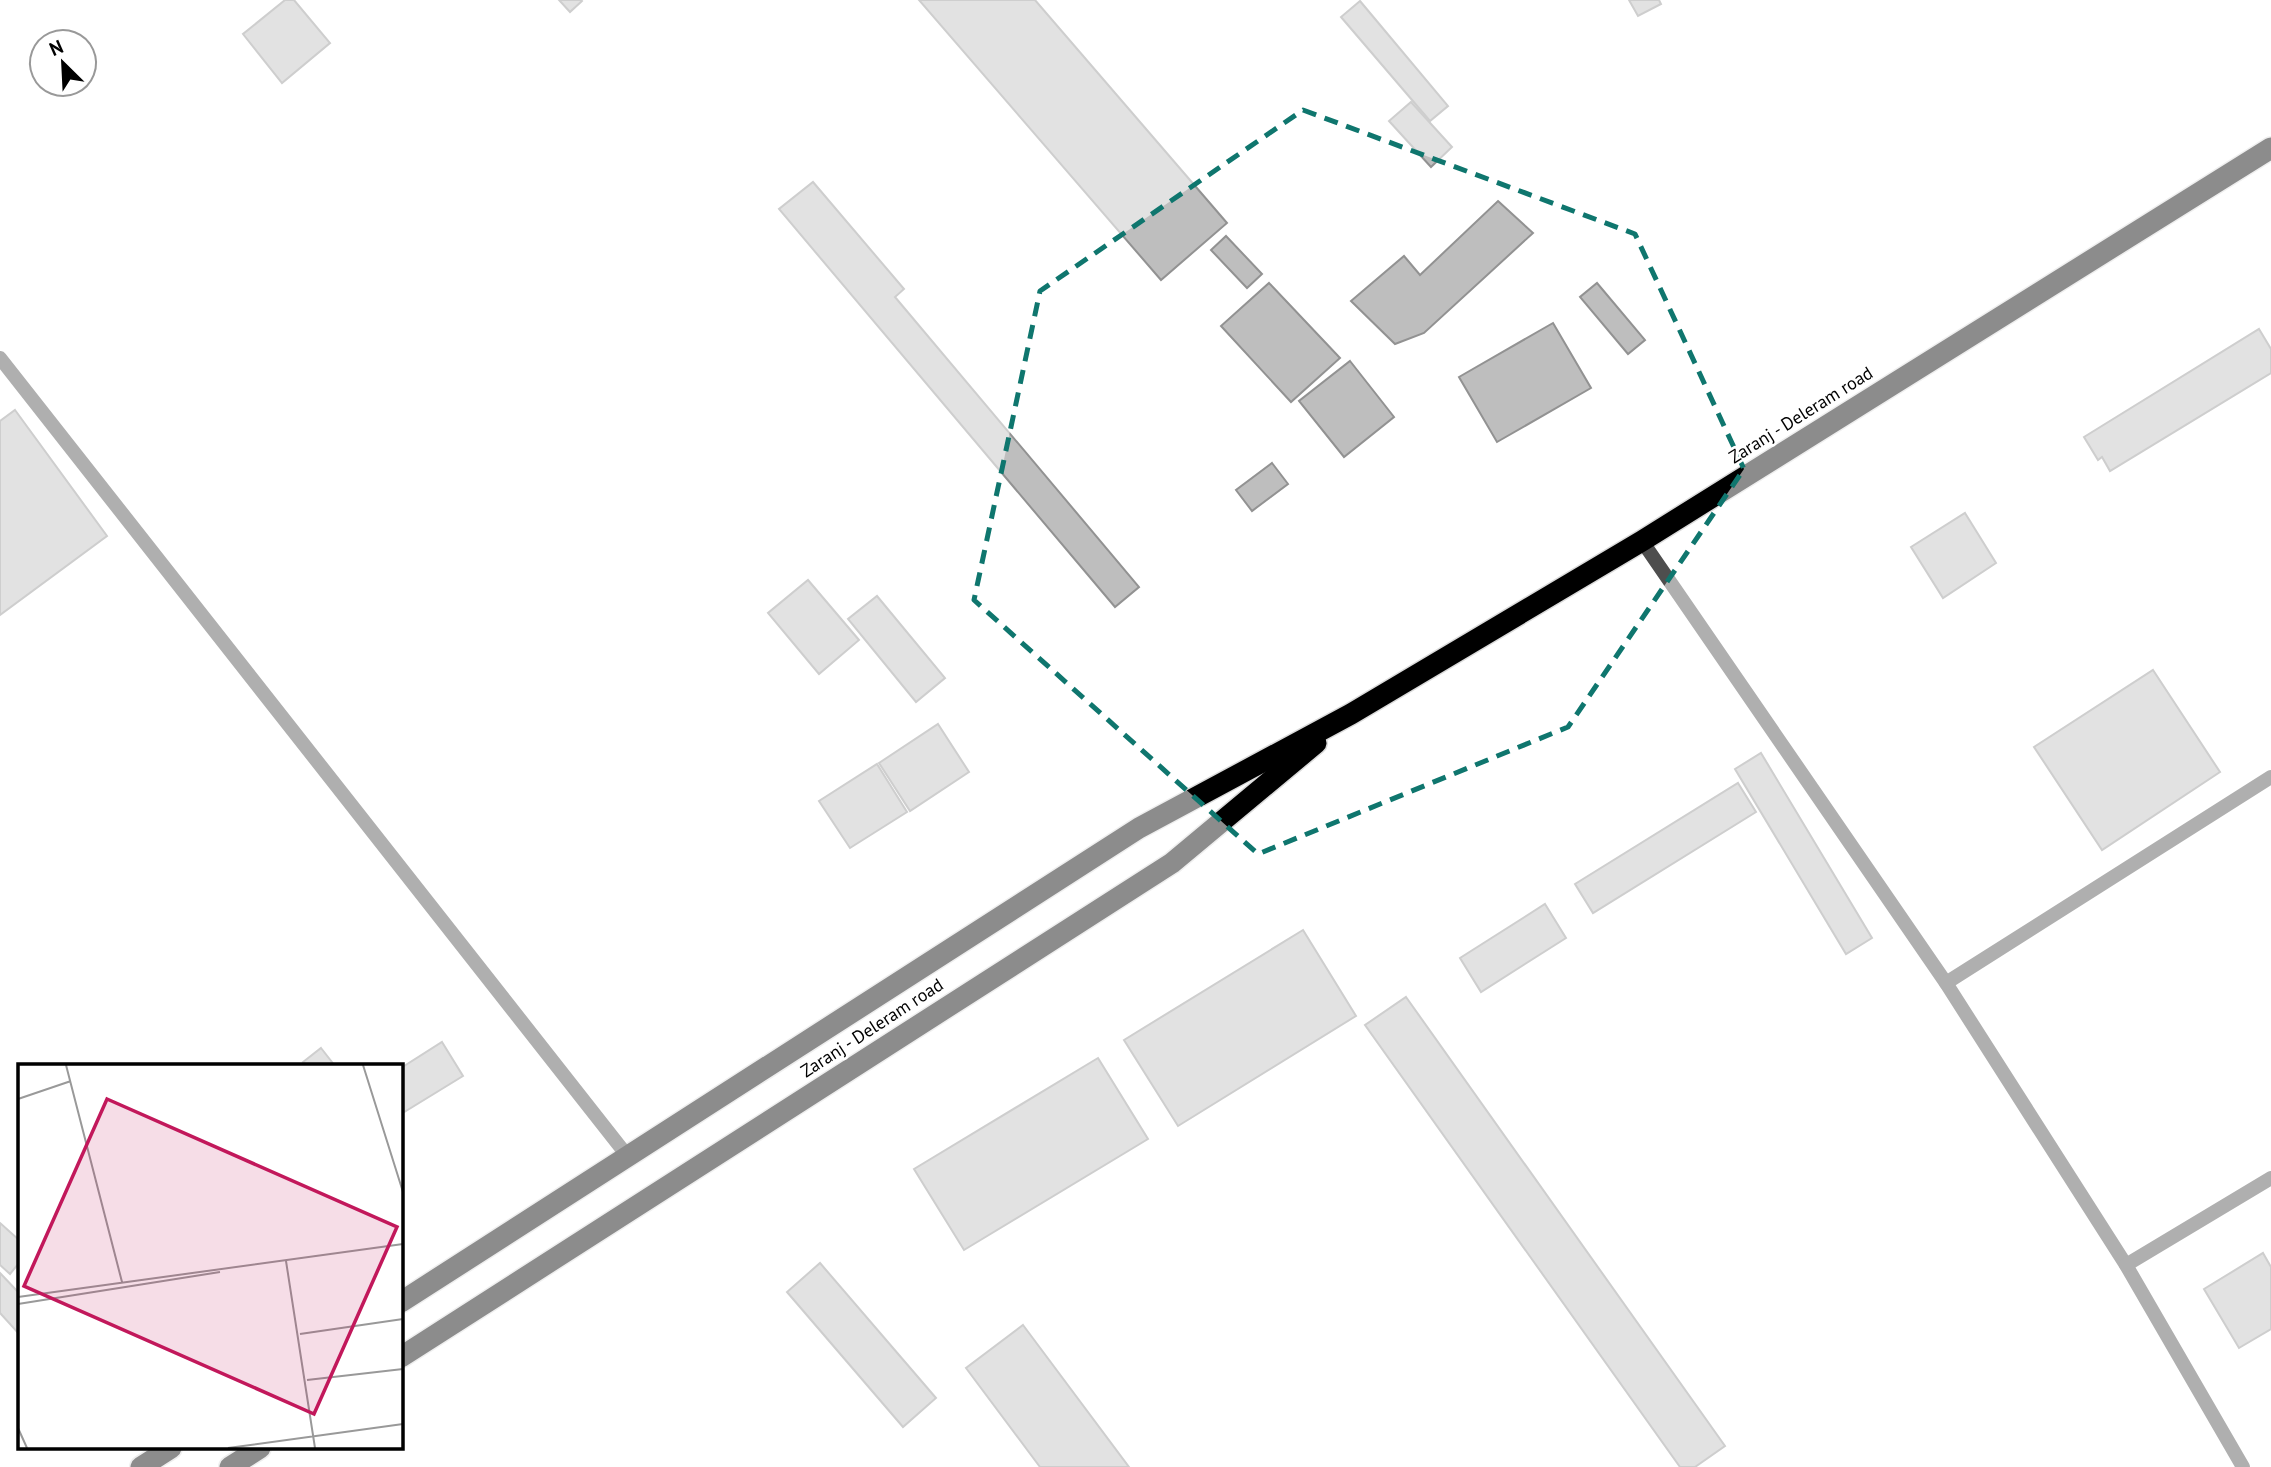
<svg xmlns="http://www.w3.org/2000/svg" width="2271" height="1467" font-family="'PT Sans',sans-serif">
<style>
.building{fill:#bebebe;stroke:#929292;stroke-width:2}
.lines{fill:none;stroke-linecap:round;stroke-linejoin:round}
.highway-casing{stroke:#dbdbdb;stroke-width:24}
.street{stroke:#4e4e4e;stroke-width:14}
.highway{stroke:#000;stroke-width:21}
.marked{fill:none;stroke:#0f766e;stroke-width:5;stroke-dasharray:14 9;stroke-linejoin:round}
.labels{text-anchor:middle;stroke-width:5;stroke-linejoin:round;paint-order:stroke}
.street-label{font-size:18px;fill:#000;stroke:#fff}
.inset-road{fill:none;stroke:#999;stroke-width:2}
.view{fill:#c2185b;fill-opacity:0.15;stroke:#c2185b;stroke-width:3.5}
.inset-edge{fill:none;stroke:#000;stroke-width:3.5}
</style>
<rect width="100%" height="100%" fill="#fff"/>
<!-- building -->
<g class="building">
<path d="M285 0H294L330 43 282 83 243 34Z"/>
<path d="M559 0H581L582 1 570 12Z"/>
<path d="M919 0H1035L1227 223 1161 280Z"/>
<path d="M1629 0H1659L1661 4 1638 16Z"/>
<path d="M1360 1 1448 106 1430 121 1341 17Z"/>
<path d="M1411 102 1452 147 1431 167 1389 121Z"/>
<path d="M813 182 904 289 895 297 1139 587 1115 607 779 209Z"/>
<path d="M1498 201 1533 233 1424 333 1395 344 1351 301 1404 256 1420 275Z"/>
<path d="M1226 236 1262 274 1247 288 1211 250Z"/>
<path d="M1269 283 1340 358 1291 402 1221 326Z"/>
<path d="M1597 283 1645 340 1628 354 1580 297Z"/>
<path d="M1553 323 1591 388 1497 442 1459 377Z"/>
<path d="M2259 329 2271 349V373L2110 471 2102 457 2098 460 2084 437Z"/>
<path d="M1350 361 1394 417 1344 457 1299 401Z"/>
<path d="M15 410 107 536 0 615V421Z"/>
<path d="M1272 463 1288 484 1252 511 1236 490Z"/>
<path d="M1965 513 1996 563 1943 598 1911 547Z"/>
<path d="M808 580 859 640 819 674 768 613Z"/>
<path d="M877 596 945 678 916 702 848 619Z"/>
<path d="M2153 670 2220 772 2102 850 2034 747Z"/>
<path d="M938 724 969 772 910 811 879 763Z"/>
<path d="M1761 753 1872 938 1846 954 1735 769Z"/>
<path d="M877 764 907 812 850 848 819 801Z"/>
<path d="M1738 783 1756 812 1593 913 1575 884Z"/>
<path d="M1545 904 1566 938 1481 992 1460 958Z"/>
<path d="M1303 930 1356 1016 1178 1126 1124 1040Z"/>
<path d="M1406 997 1725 1446 1695 1467H1680L1365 1025Z"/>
<path d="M442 1042 463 1076 401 1114V1068Z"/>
<path d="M321 1048 335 1066H307L303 1062Z"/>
<path d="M1098 1058 1148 1139 964 1250 914 1169Z"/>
<path d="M0 1223 19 1240V1263L10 1274 0 1265Z"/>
<path d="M2263 1253 2271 1267V1329L2239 1348 2204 1289Z"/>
<path d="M820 1263 936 1398 903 1427 787 1292Z"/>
<path d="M0 1273 19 1293V1334L0 1313Z"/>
<path d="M1023 1325 1129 1467H1040L966 1368Z"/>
</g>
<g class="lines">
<defs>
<g id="highway">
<path d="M401 1302 1139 828 1351 714 1642 541 2271 148"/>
<path d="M401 1357 1172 863 1316 743"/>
<path d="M141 1467 171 1448"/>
<path d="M230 1467 260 1448"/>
</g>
</defs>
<!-- highway casing -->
<use href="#highway" class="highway-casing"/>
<!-- street -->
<g class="street">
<path d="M0 358 629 1158"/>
<path d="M1642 541 1946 983 2126 1265 2243 1467"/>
<path d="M1946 983 2271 777"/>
<path d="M2126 1265 2271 1178"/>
</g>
<!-- highway -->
<use href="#highway" class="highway"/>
</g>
<!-- marked area -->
<path d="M0 0H2271V1467H0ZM1303 110 1635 234 1744 469 1568 727 1258 854 974 600 1040 291Z" fill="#fff" fill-opacity=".55" fill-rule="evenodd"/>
<path class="marked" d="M1303 110 1635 234 1744 469 1568 727 1258 854 974 600 1040 291Z"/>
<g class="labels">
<!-- street labels -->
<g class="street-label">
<text transform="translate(1801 415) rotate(-32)" y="6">Zaranj - Deleram road</text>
<text transform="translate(872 1028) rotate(-33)" y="6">Zaranj - Deleram road</text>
</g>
</g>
<!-- overview -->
<g transform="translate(18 1064)">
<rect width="385" height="385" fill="#fff"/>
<path class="inset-road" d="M48 1 104 218M345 1 385 128M0 35 53 17M268 197 297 384M0 233 385 180M0 240 202 208M282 270 385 255M289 316 385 305M0 364 9 384M210 384 385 360"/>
<path class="view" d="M89 35 379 163 296 350 6 222Z"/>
<rect width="385" height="385" class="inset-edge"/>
</g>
<!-- north arrow -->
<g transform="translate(63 63) rotate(336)"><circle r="33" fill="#ffffff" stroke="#999999" stroke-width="2"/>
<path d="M0-5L12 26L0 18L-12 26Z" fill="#000000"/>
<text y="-10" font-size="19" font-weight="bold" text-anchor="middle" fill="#000000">N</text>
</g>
</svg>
